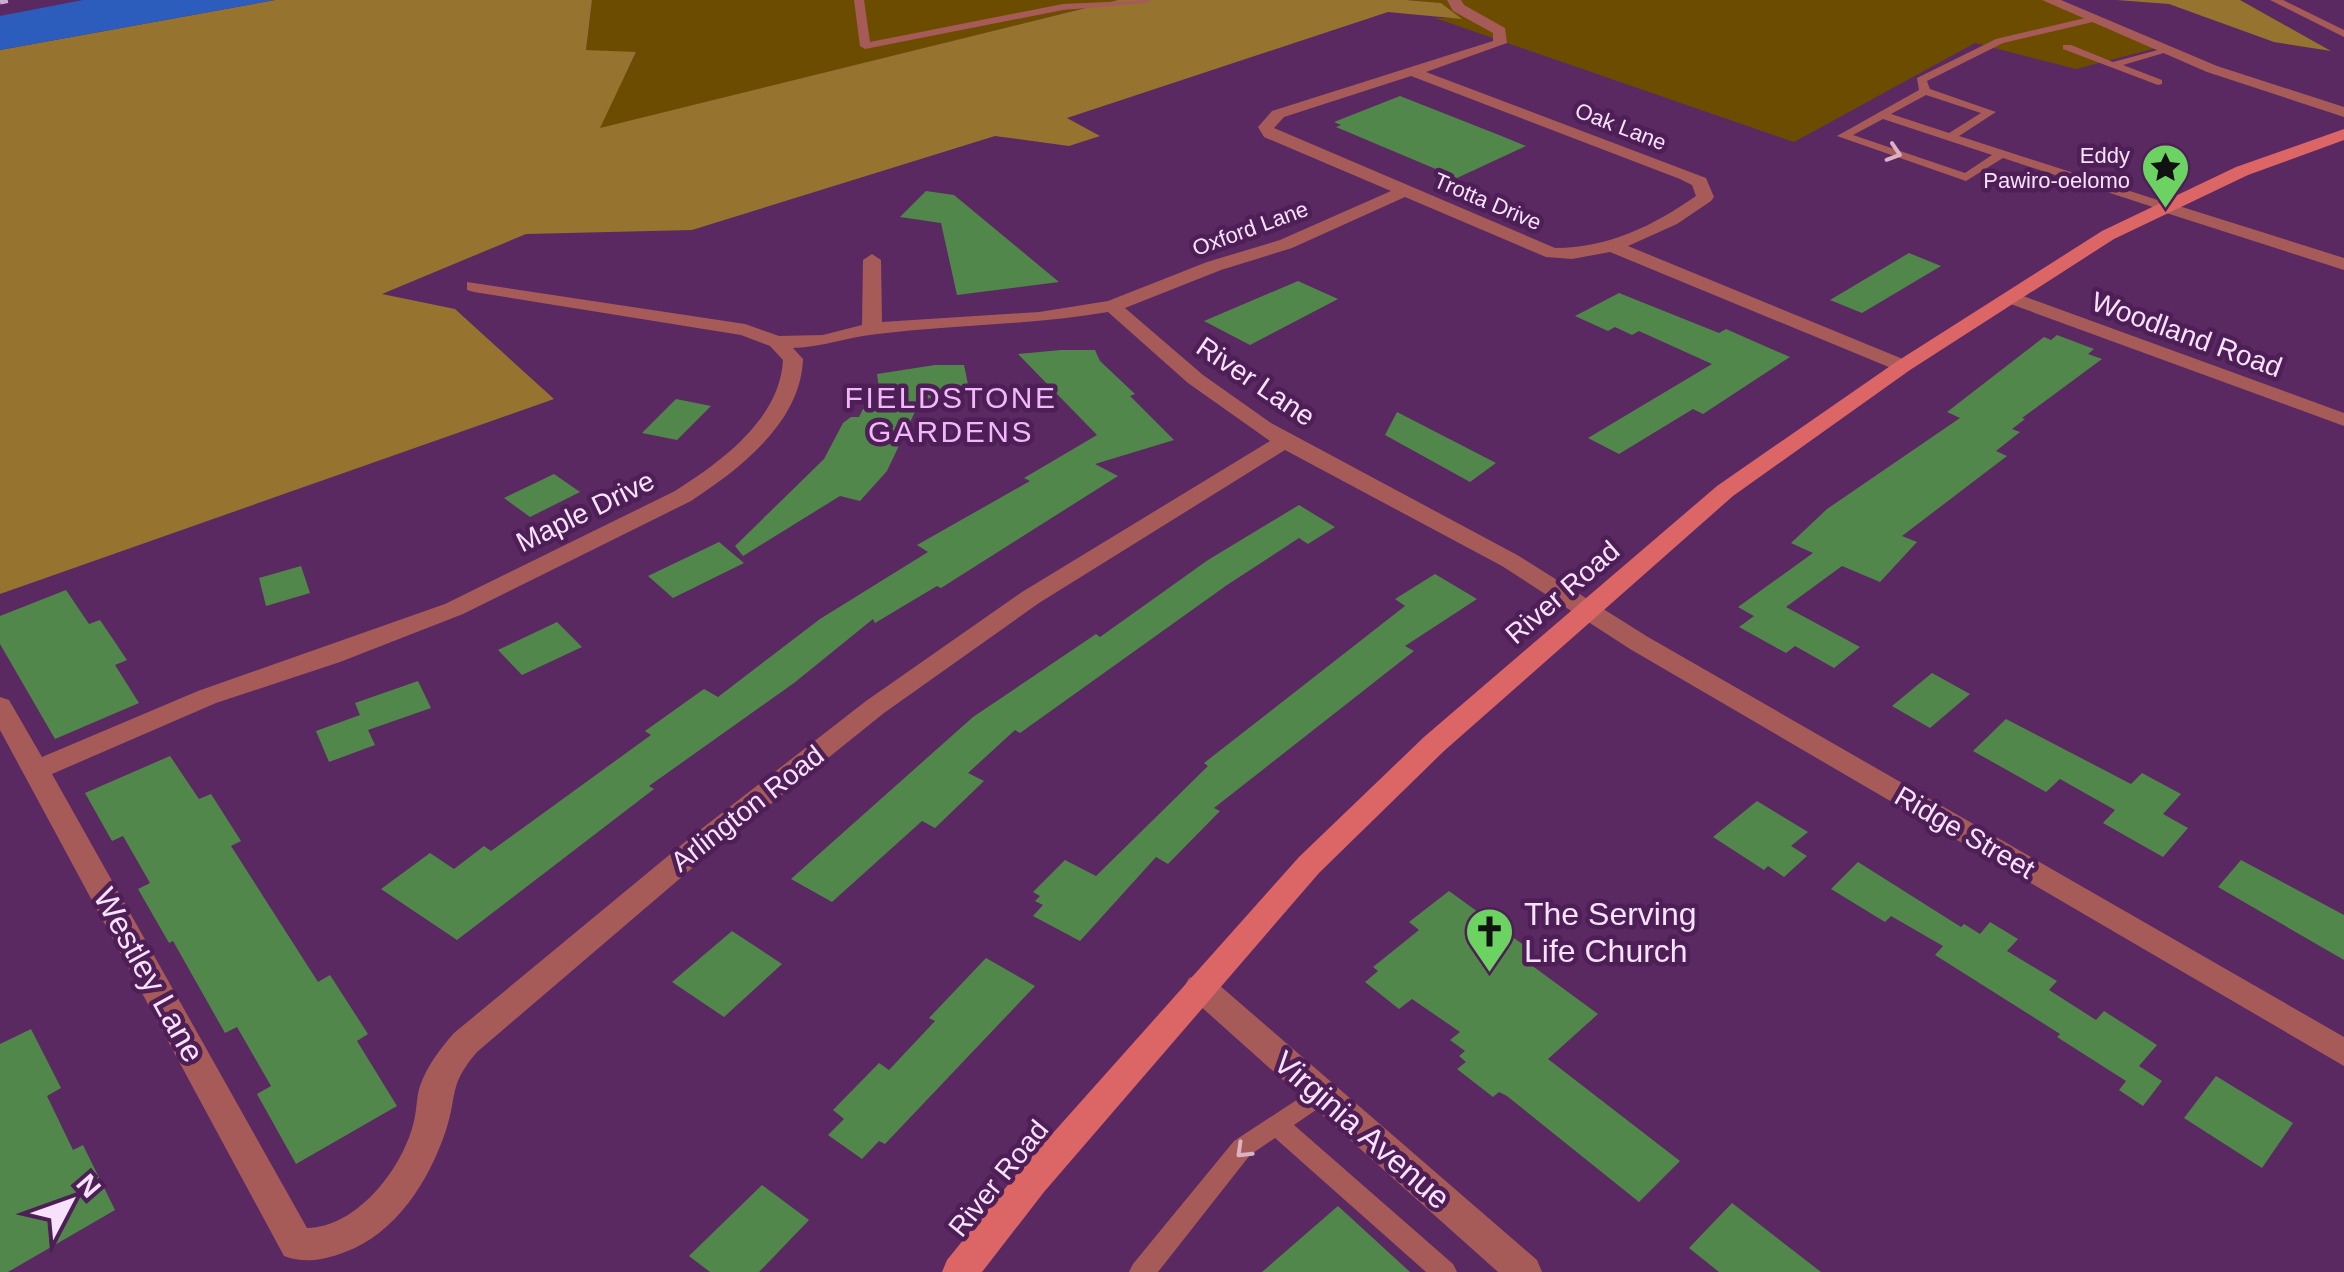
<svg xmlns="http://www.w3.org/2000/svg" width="2344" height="1272" font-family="Arial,sans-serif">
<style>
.green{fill:#6c4d00}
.forest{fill:#96732f}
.water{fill:#2c5dbc}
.building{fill:#51874a}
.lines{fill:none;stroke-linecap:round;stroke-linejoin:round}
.service{fill:#a65b59;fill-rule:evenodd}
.minor{fill:#a65b59;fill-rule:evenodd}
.secondary{fill:#dc6566;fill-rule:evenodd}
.rail{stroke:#ccaed1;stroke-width:5;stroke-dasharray:8 8;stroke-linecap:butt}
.oneway{stroke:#dbb2c3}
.labels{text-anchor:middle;stroke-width:9;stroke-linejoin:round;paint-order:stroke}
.far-street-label{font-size:22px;fill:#f8e1fc;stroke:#4e1e56}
.far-poi-label{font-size:22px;fill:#f8e1fc;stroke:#4e1e56;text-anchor:end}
.street-label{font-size:28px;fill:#f8e1fc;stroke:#4e1e56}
.neighbourhood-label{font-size:30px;letter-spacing:2.5px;fill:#f2b9fa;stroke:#4e1e56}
.near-poi-label{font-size:32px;fill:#f8e1fc;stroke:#4e1e56;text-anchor:start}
.near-street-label{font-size:32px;fill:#f8e1fc;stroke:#4e1e56}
</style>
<rect width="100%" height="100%" fill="#5a2962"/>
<!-- green -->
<g class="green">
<path d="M592 0H1118L598 129 636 53 586 50Z"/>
<path d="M1406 0H2043L2160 47 2076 69 1975 43 1794 142 1435 18H1460L1441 3Z"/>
</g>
<!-- forest -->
<g class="forest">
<path d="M275 0H592L586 50 636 52 600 128 1118 0H1406L1441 3 1462 19 1388 12 1067 118 1100 136 1069 146 995 136 692 230 526 234 382 294 455 309 554 399 0 594V50Z"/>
<path d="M2116 0H2240L2331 51 2274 42 2169 4Z"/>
</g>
<!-- water -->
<path class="water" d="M83 0H275L0 50V16Z"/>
<!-- building -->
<g class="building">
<path d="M1400 96 1499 135 1526 146 1457 178 1336 127 1341 125 1334 122Z"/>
<path d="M926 191 954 195 1059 282 957 295 941 223 900 217Z"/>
<path d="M1909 253 1941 266 1862 313 1830 300Z"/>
<path d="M1298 281 1338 299 1250 345 1204 321Z"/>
<path d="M1619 293 1719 333 1726 329 1790 357 1703 414 1693 409 1619 454 1588 438 1712 364 1639 331 1632 335 1615 327 1608 331 1575 316Z"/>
<path d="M2057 335 2094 349 2088 354 2102 359 2022 418 2025 419 2012 429 2020 432 1996 451 2007 456 1902 536 1917 542 1880 582 1842 566 1786 607 1860 647 1834 668 1795 646 1786 653 1739 627 1754 616 1738 607 1813 553 1791 543 1827 509 1960 418 1947 412 2044 337 2051 340Z"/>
<path d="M1061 350H1095L1100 361 1135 394 1130 396 1174 440 1095 464 1118 476 941 588 937 586 875 623 873 619 794 683 649 786 654 789 457 940 381 889 430 853 454 869 484 846 491 851 651 735 645 731 704 689 718 697 820 619 928 552 917 545 1030 481 1024 478 1097 435 1018 354Z"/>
<path d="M935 365H964L970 394 921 399 887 471 860 501 840 496 743 556 735 546 824 459 843 423 851 417H859L863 409 882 411 877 374Z"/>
<path d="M676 399 711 406 677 440 642 433Z"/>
<path d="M1397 412 1496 463 1470 482 1385 435Z"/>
<path d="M554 474 580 492 530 517 504 498Z"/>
<path d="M1299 505 1335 527 1308 544 1299 538 1227 585 1020 733 1015 730 968 773 984 781 935 828 922 821 832 902 791 879 973 717 1096 634 1100 637 1208 560Z"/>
<path d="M719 542 744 563 673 598 648 576Z"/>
<path d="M301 566 310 593 266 606 259 578Z"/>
<path d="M1435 574 1477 599 1405 646 1414 651 1214 808 1220 811 1168 864 1156 857 1080 941 1033 916 1043 905 1035 901 1040 896 1033 892 1065 860 1096 876 1208 766 1204 763 1405 606 1395 599Z"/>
<path d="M66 590 89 624 100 620 127 660 115 665 139 703 55 739 0 644V616Z"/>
<path d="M557 622 582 647 522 675 498 650Z"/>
<path d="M1932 673 1970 694 1930 728 1892 706Z"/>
<path d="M418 681 431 708 368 730 375 745 329 762 316 731 360 715 355 703Z"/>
<path d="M2006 719 2131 784 2142 773 2181 794 2163 814 2188 828 2163 857 2103 823 2115 810 2060 779 2046 792 1973 751Z"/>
<path d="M170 756 199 799 211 794 241 841 231 846 318 982 330 975 368 1034 357 1041 397 1106 296 1164 257 1094 271 1086 237 1027 225 1033 173 941 169 943 138 889 150 883 123 836 112 841 85 793Z"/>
<path d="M1757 801 1808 832 1791 846 1807 856 1784 877 1768 866 1764 870 1713 837Z"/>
<path d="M2241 860 2344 915V960L2218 887Z"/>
<path d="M1858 862 1961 927 1964 924 1980 934 1990 922 2018 939 2007 951 2057 981 2049 990 2096 1020 2104 1011 2157 1045 2139 1066 2162 1081 2143 1106 2119 1090 2126 1081 2057 1037 2060 1034 1935 955 1943 946 1891 916 1885 922 1831 889Z"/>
<path d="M1449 891 1532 951 1523 959 1598 1014 1548 1059 1680 1161 1639 1202 1507 1096 1499 1092 1493 1097 1457 1069 1466 1062 1459 1056 1465 1051 1450 1040 1460 1032 1412 999 1399 1009 1365 982 1378 971 1373 967 1419 930 1409 922Z"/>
<path d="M732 931 782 964 724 1017 672 982Z"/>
<path d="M986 958 1035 986 885 1144 879 1141 862 1159 828 1135 844 1119 833 1110 879 1063 889 1070 935 1021 929 1018Z"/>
<path d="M31 1029 61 1088 47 1096 73 1150 83 1145 115 1210 8 1272H0V1044Z"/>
<path d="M2216 1076 2293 1123 2262 1168 2184 1118Z"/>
<path d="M762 1185 809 1220 759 1272H710L689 1256Z"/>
<path d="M1732 1203 1821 1272H1719L1689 1248Z"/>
<path d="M1338 1206 1410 1272H1262Z"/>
</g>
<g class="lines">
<!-- service -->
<g class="service">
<path d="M854 0H864L870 42 1063 4 1151 0 1146 3 1063 10 865 49 860 46Z"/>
<path d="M2270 0H2283L2344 30V37Z"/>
<path d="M2094 16 2099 19 2097 21 2003 43 1927 81 1930 89 1996 112 1959 136 2167 203V209H2159L2003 158 1966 181 1837 136 1919 90 1917 78 1996 39ZM1926 95 1981 113 1949 133 1891 114ZM1883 119 1992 155 1965 173 1853 135Z"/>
<path d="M2063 45H2071L2113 62 2169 47 2174 50 2123 65 2162 80V84L2158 85 2063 49Z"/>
<path d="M1321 1084 1329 1087 1333 1094 1329 1101 1294 1125 1453 1264 1457 1272H1426L1275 1138 1250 1155 1158 1272H1129L1133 1264 1234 1141Z"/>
</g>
<!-- minor -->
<g class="minor">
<path d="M1447 0H1461L1464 5 1505 28 1507 43 1426 72 1706 178 1714 197 1711 201 1677 224 1628 246 1910 362V370H1896L1610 252 1572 259 1546 257 1405 197 1292 248 1221 270 1125 308 1203 375 1271 423 1519 556 1648 637 2344 1037V1066L1630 649 1502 566 1285 450 1039 603 884 713 711 852 477 1052C448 1086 458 1093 446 1130 430 1179 396 1234 345 1252 324 1260 305 1264 284 1256L0 730V697L9 700 42 757 198 691 445 604 675 491C721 462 780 419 783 360L770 346 741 335 474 292 467 290V282L745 324 779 336 823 335 862 325 863 260 872 254 881 260 882 322 1039 312 1108 301 1207 262 1280 240 1391 191 1264 137 1258 127 1272 111 1493 41V33L1453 11ZM1411 76 1680 179 1692 185 1696 196C1653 226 1608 248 1555 248L1274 128 1284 117ZM1108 312 1188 383 1270 441 1022 592 866 701 691 837 454 1033C440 1049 427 1066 420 1086 416 1098 417 1112 413 1125 401 1170 357 1227 307 1228L52 774 216 703 340 662 463 614 691 501C740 469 801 422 803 359L793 348C823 347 848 337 877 334 954 325 1031 325 1108 312Z"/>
<path d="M2042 0H2061L2217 66 2344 107V117L2207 72Z"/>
<path d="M2163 201 2344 258V270L2157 210V202Z"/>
<path d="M2012 292 2344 413V426L2005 302 2002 298Z"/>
<path d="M1200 974 1211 978 1537 1260 1542 1272H1498L1189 996 1184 987 1189 978Z"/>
</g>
<!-- secondary -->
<path class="secondary" d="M2344 129V140L2248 175 2114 239 1910 370 1733 496 1444 751 1319 873 1044 1192 982 1272H942L947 1260 1020 1170 1299 857 1424 737 1717 486 1896 362 2102 231 2236 167Z"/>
<!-- rail -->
<path class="rail" d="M0 2 10 0"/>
</g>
<!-- one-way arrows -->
<defs><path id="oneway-chevron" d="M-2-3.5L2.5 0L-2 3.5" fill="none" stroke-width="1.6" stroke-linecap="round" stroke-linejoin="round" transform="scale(2.5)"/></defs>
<g class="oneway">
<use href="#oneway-chevron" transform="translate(1894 153) rotate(18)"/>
<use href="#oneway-chevron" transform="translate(1243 1151) rotate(136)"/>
</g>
<!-- icons -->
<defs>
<symbol id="sight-pin" viewBox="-11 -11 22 30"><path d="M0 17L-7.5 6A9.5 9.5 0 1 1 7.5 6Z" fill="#6cd362" stroke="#4e1e56"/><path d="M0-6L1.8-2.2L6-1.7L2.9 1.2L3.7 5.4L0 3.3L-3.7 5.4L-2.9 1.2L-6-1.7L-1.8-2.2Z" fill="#111"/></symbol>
<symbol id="church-pin" viewBox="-11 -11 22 30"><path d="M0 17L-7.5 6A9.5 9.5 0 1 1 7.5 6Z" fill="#6cd362" stroke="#4e1e56"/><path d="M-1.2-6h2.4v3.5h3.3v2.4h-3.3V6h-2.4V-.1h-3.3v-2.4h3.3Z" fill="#111"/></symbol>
</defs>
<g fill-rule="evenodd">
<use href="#sight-pin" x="2138" y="140" width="55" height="75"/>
<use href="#church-pin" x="1462" y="904" width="55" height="75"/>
</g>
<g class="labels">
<!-- far-street labels -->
<g class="far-street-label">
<text transform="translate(1621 126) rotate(21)" y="8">Oak Lane</text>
<text transform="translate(1488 201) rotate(23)" y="8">Trotta Drive</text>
<text transform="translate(1250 228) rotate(-20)" y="8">Oxford Lane</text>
</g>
<!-- far-poi labels -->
<g class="far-poi-label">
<text x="2130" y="163">Eddy<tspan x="2130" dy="25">Pawiro-oelomo</tspan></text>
</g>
<!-- street labels -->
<g class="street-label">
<text transform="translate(2187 334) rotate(20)" y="10">Woodland Road</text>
<text transform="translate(1256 381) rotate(34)" y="10">River Lane</text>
<text transform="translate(585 511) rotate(-26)" y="10">Maple Drive</text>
<text transform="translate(1562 592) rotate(-41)" y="10">River Road</text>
<text transform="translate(747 808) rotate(-38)" y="10">Arlington Road</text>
<text transform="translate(1965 832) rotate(30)" y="10">Ridge Street</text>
<text transform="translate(998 1178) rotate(-51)" y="10">River Road</text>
</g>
<!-- neighbourhood labels -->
<g class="neighbourhood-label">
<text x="951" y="408">FIELDSTONE<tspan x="951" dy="34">GARDENS</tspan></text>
</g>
<!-- near-poi labels -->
<g class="near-poi-label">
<text x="1524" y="925">The Serving<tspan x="1524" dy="37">Life Church</tspan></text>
</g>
<!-- near-street labels -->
<g class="near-street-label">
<text transform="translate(149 975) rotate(61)" y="11">Westley Lane</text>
<text transform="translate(1362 1130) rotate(41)" y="11">Virginia Avenue</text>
</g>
</g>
<!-- north arrow -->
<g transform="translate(70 1202) rotate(49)" stroke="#4e1e56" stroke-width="8" paint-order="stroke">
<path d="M0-8L18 38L0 25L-18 38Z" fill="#f8e1fc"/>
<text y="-15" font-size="28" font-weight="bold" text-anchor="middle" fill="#f8e1fc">N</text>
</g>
</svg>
